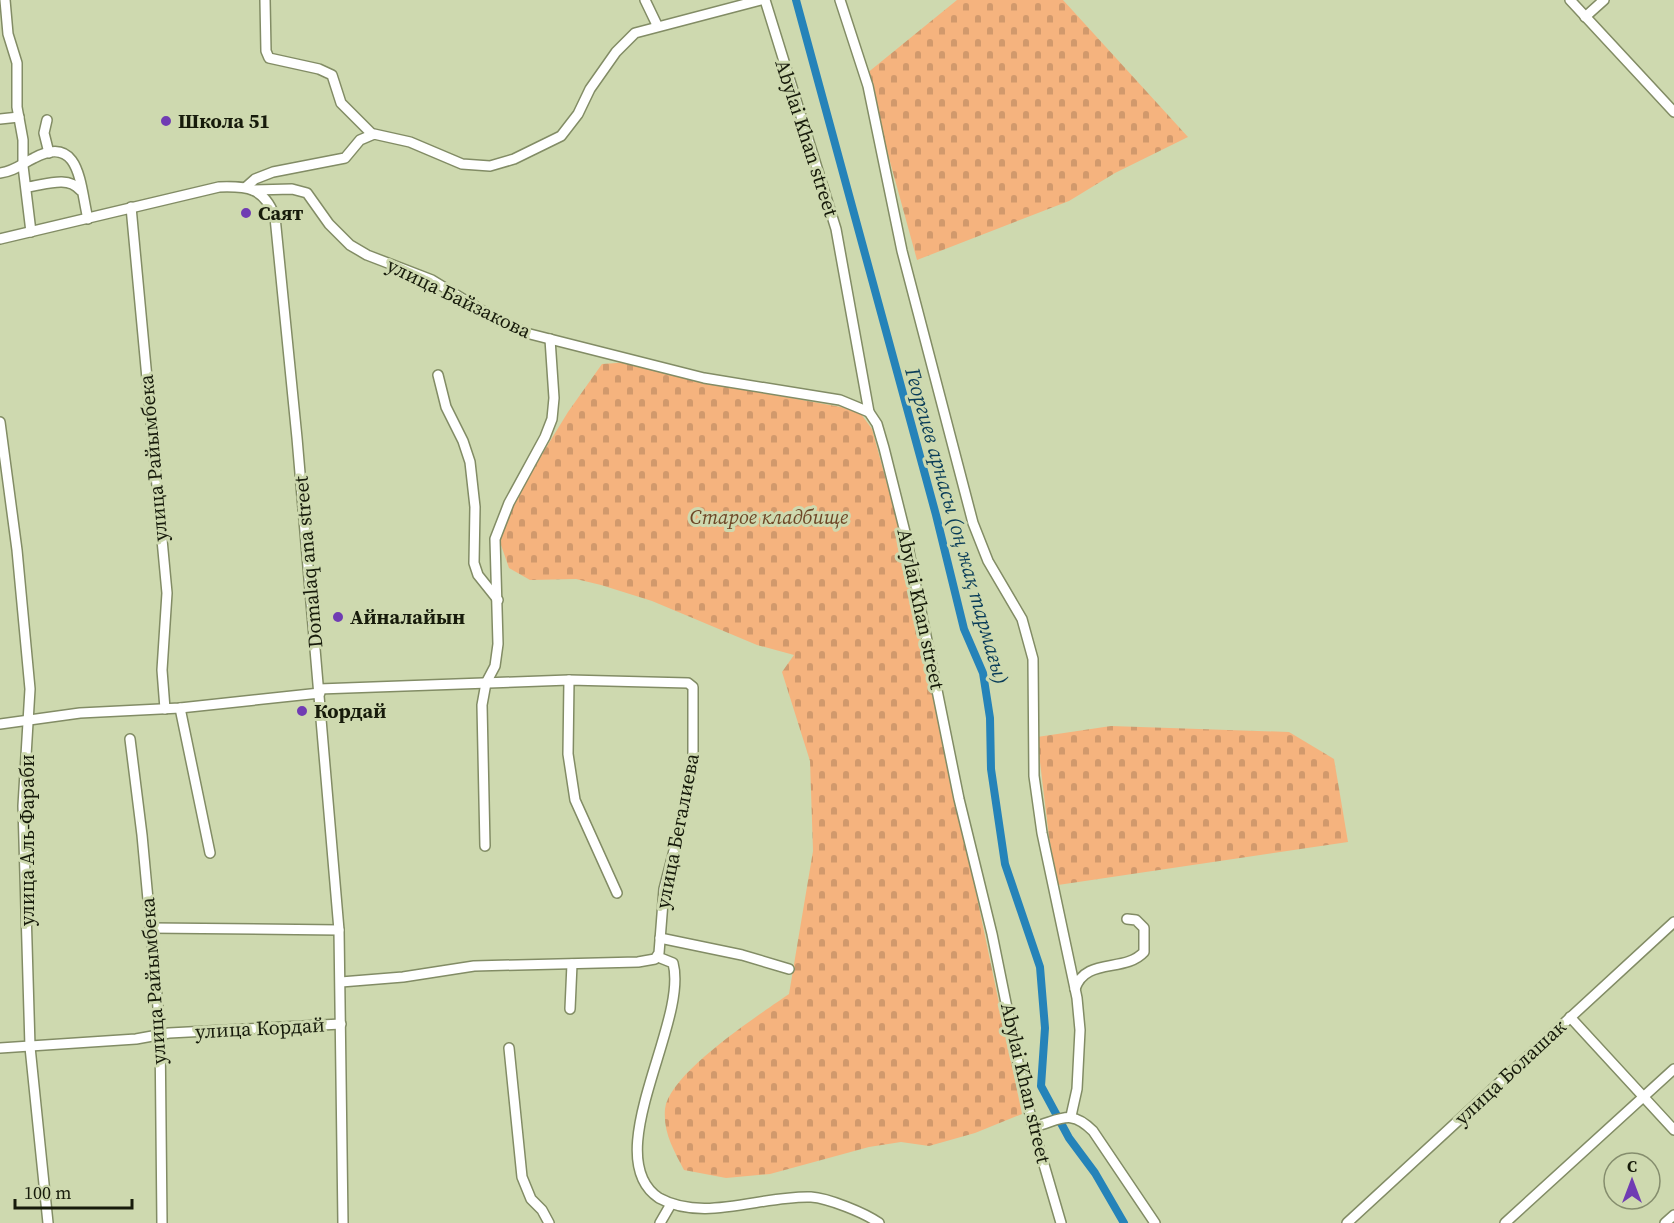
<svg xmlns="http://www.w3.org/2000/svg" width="1674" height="1223" font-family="'Source Serif 4',serif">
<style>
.cemetery{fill:url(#cemetery-stones)}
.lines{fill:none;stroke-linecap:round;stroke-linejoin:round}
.canal{stroke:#2583b9;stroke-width:8}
.minor-casing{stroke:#828c65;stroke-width:12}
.minor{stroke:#fff;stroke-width:9}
.poi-dot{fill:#703cb3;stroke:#ced9af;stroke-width:2}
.labels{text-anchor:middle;stroke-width:6;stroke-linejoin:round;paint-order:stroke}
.poi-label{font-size:20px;font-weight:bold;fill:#171b0b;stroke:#ced9af;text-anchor:start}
.street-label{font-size:20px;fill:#171b0b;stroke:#ced9af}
.park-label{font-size:20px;font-style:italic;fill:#6d4626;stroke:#ced9af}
.water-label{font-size:21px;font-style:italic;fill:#093c58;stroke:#ced9af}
</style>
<defs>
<pattern id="cemetery-stones" width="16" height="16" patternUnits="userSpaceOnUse" patternTransform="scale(1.5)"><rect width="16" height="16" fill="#f5b37e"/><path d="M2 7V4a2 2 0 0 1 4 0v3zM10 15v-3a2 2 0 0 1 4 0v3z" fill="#d1996c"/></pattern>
</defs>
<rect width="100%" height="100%" fill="#ced9af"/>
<!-- cemetery -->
<g class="cemetery">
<path d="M957 0H1063L1188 137 1115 173 1069 201 917 260 866 74Z"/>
<path d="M631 362 697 381 841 407 861 414 872 429 904 546 1022 1114 975 1133 929 1146 901 1142 869 1147 770 1174 726 1178 684 1170C674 1150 663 1133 665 1109 669 1073 759 1015 789 994L813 851 810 761 782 672 794 655 757 645 652 601 601 585 576 579 530 580 509 568 500 542 517 495 568 412 602 364Z"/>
<path d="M1111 726 1289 732 1334 759 1348 842 1058 885 1049 837 1037 737Z"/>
</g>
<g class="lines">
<!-- canal -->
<path class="canal" d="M796 0 936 515 964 629 983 673 990 718 991 769 1005 864 1040 967 1045 1028 1041 1086 1069 1138 1095 1173 1124 1223"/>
<defs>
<g id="minor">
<path d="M5 0 8 34 17 63V107L23 140V166L31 232"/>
<path d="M265 0 266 51 269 58 319 69 332 75 341 103 372 134"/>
<path d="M645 0 657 25"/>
<path d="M765 0 836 229 869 412 877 424 884 448 905 532 959 799 992 934 1018 1062 1033 1127 1061 1223"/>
<path d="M840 0 868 86 902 251 973 523 988 561 1022 619 1033 659 1034 776 1042 833 1077 998 1080 1030 1077 1089 1071 1116"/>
<path d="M1570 0 1674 112"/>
<path d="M1585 17 1604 0"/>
<path d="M0 119 19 117"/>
<path d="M47 120 44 133 49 153"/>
<path d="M0 173C15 171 21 164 34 158 81 133 80 187 88 219"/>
<path d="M27 187C44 185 68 175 80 190"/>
<path d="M246 187 255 179 273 172 345 158 360 140 374 134 410 142 462 164 490 166 514 159 561 136 578 114 590 89 616 52 635 33 761 0"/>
<path d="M253 190 292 189 307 193 329 224 350 245 367 255 432 280 496 319 526 333 704 378 840 400 869 412"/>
<path d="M131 207 167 593 162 670 165 709"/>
<path d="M0 239 219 187C247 186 264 187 275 217L297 438 339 930 343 1223"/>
<path d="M438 375 446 407 463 441 470 462 475 507 474 563 478 575 498 600"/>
<path d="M0 422 17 550 30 689 23 806 30 1047 48 1223"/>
<path d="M569 680 568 754 575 800 617 893"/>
<path d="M319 689 569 680 688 683 693 687V759L682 820 664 889 659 953 655 959 638 962 474 966 403 977 341 982"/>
<path d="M180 708 210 853"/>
<path d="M0 724 80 713 180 708 320 693"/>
<path d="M130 739 142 835 160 1029 162 1223"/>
<path d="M485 846 482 705 486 683 495 666 498 644 495 539 509 503 545 437 552 419 554 398 550 339"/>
<path d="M150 928 339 930"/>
<path d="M660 938 742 955 789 969"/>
<path d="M658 957 673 963C689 1022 597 1157 659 1198 704 1223 762 1195 811 1197 828 1198 865 1213 879 1223"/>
<path d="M1075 989C1085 957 1125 973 1144 952V928L1136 920 1127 919"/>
<path d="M570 1009 572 964"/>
<path d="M1570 1017 1674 1130"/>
<path d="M0 1048 136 1039 169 1033 341 1024"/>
<path d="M509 1048 522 1177 531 1199 542 1210 549 1223"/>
<path d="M1033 1127C1061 1120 1070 1108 1093 1131L1155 1223"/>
<path d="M660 1223 671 1204"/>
<path d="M1347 1223 1674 922"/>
<path d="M1505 1223 1674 1069"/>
<path d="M1665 1223 1674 1215"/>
</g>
</defs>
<!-- minor casing -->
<use href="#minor" class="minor-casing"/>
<!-- minor -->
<use href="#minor" class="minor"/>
</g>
<!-- markers -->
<g class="poi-dot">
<circle cx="166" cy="121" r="6"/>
<circle cx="246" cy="213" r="6"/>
<circle cx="338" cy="617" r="6"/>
<circle cx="302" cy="711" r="6"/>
</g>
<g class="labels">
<!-- poi labels -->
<g class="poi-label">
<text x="178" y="128">Школа 51</text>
<text x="258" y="220">Саят</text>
<text x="350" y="624">Айналайын</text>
<text x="314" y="718">Кордай</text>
</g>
<!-- street labels -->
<g class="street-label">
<text transform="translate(807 138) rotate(72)" y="7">Abylai Khan street</text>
<text transform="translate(459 298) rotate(26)" y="7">улица Байзакова</text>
<text transform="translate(153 458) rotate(-95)" y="7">улица Райымбека</text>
<text transform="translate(308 562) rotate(-95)" y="7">Domalaq ana street</text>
<text transform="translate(921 609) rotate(78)" y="7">Abylai Khan street</text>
<text transform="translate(677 831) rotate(-79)" y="7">улица Бегалиева</text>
<text transform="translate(27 840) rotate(-90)" y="7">улица Аль-Фараби</text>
<text transform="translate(153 981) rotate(-94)" y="7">улица Райымбека</text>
<text transform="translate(260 1028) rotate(-3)" y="7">улица Кордай</text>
<text transform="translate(1510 1072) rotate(-43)" y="7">улица Болашак</text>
<text transform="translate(1026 1083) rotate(77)" y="7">Abylai Khan street</text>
</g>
<!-- park labels -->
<g class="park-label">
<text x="769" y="524">Старое кладбище</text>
</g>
<!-- water labels -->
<g class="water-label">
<text transform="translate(957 526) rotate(74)" y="7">Георгиев арнасы (оң жақ тармағы)</text>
</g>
</g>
<!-- north arrow -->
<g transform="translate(1632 1181)"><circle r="28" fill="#ced9af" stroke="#858d6d" stroke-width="1.5"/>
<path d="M0-4.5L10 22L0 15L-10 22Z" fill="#703cb3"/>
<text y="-9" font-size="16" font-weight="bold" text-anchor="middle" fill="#171b0b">С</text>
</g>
<!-- scale -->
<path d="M15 1199v9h117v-9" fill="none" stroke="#171b0b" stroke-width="3"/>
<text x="24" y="1199" font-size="18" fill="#171b0b" stroke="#ced9af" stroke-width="4.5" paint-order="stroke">100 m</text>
</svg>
